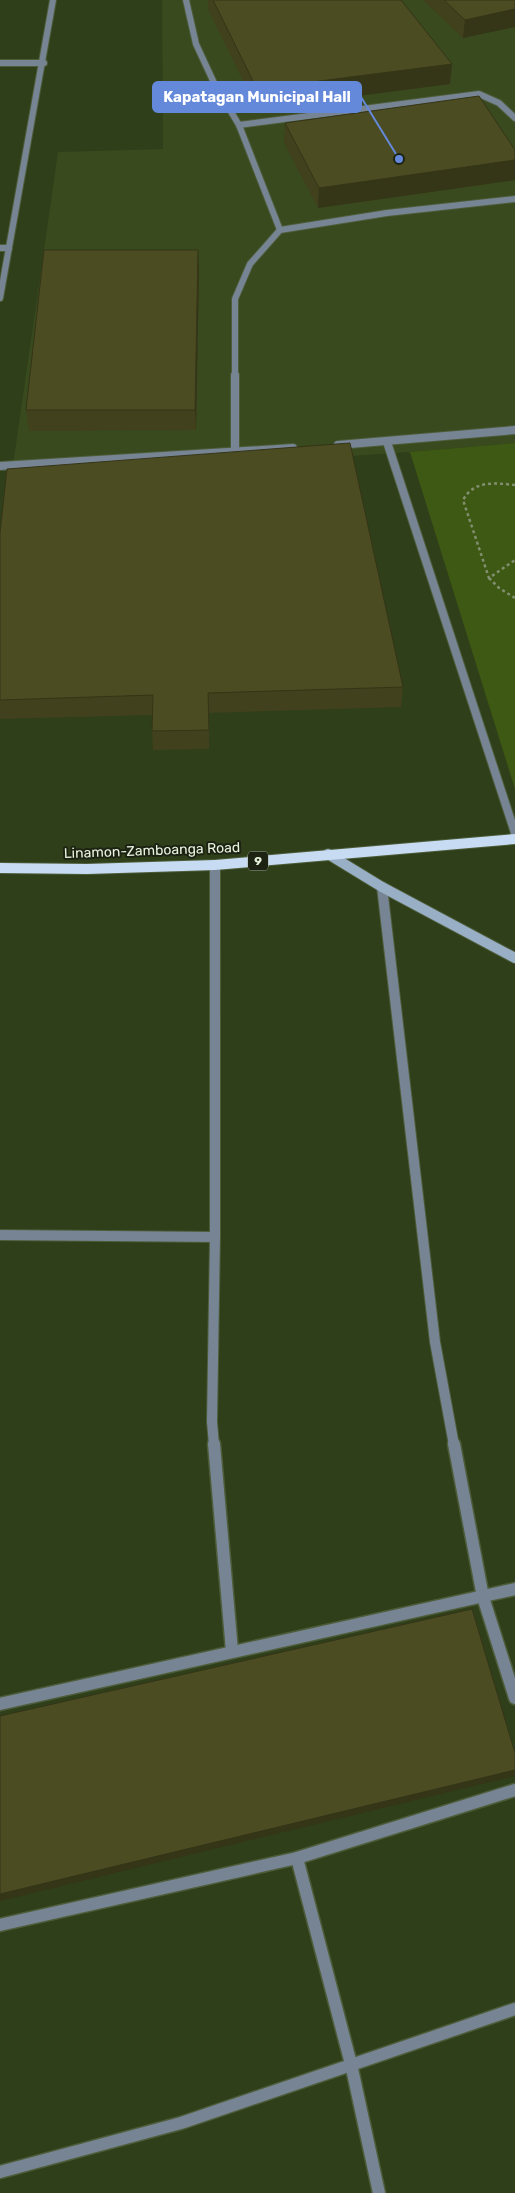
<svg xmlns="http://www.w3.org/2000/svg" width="515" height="2193" font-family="Rubik,sans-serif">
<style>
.built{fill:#384a1e}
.green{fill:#3e5913}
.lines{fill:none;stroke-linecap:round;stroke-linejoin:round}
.service-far2-casing{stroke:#4d5c39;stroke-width:8}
.service-far1-casing{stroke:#4d5c39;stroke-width:10}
.service-casing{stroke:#4d5c39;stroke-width:15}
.minor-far3-casing{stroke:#4d5c39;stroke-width:8}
.minor-far2-casing{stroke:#4d5c39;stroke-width:10}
.minor-far1-casing{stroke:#4d5c39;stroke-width:12}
.minor-casing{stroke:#4d5c39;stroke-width:15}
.tertiary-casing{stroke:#4d5c39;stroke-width:8}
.secondary-casing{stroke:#4d5c39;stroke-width:12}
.trunk-casing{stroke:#4d5c39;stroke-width:2}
.path{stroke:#818f70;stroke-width:2.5;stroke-dasharray:3 3;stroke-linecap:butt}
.service-far2{stroke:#768493;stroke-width:6}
.service-far1{stroke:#768493;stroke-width:8}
.service{stroke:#768493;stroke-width:12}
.minor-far3{stroke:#768493;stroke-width:6}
.minor-far2{stroke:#768493;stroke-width:8}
.minor-far1{stroke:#768493;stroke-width:10}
.minor{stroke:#768493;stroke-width:12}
.tertiary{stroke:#768493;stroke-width:6}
.secondary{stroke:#98afc6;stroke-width:10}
.trunk{fill:#c7dcf3;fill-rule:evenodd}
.wall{fill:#41411d}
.shaded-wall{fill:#353518}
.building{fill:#4c4c22;stroke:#353518}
.labels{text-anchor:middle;stroke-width:4;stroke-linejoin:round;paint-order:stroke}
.shield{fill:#1c2313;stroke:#abb5a0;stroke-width:1}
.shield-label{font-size:12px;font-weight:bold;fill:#e8f3dd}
.street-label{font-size:14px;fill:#e8f3dd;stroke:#1c2313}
.leader{fill:none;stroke:#6488da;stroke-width:2}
.callout-dot{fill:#6488da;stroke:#1c2313;stroke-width:2}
.callout{fill:#6488da;stroke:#6488da;stroke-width:2}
.callout-label{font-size:15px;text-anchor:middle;font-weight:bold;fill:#fff}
</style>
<rect width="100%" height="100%" fill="#2f3f1a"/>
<!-- built -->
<path class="built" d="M162 0H515V443L410 452 11 479 58 152 163 149Z"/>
<!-- green -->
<path class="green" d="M515 443V789L410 452Z"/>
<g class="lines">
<defs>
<g id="service-far2">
<path d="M186 0 196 44 215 85 239 125 280 230"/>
<path d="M239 125 479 94 499 103 515 118"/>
<path d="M235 377V299L250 264 280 230 387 213 515 199"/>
</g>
<path id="service-far1" d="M235 375V451"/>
<g id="service">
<path d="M297 1858 351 2064"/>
<path d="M0 1925 297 1858 515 1790"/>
</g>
<g id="minor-far3">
<path d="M0 63H44"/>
<path d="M0 248H9"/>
</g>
<g id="minor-far2">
<path d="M387 442 515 833"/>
<path d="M338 445 515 430"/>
<path d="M0 466 293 448"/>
</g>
<g id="minor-far1">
<path d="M382 887 435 1342 454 1445"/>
<path d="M0 1235 215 1237"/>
<path d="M214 1445 212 1422 215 1237V865"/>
</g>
<g id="minor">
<path d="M214 1444 232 1651"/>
<path d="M454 1444 483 1597 515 1698"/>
<path d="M0 1704 515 1589"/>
<path d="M351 2064 379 2193"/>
<path d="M0 2172 181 2123 515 2009"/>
</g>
<path id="tertiary" d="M0 298 53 0"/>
<path id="secondary" d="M328 854 382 887 515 958"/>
<path id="trunk" d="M515 834V844L215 870 87 874 0 873V863L87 864 215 860Z"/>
</defs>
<!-- service-far2 casing -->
<use href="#service-far2" class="service-far2-casing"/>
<!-- service-far1 casing -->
<use href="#service-far1" class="service-far1-casing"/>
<!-- service casing -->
<use href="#service" class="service-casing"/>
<!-- minor-far3 casing -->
<use href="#minor-far3" class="minor-far3-casing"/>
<!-- minor-far2 casing -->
<use href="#minor-far2" class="minor-far2-casing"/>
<!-- minor-far1 casing -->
<use href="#minor-far1" class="minor-far1-casing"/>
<!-- minor casing -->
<use href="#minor" class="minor-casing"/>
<!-- tertiary casing -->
<use href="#tertiary" class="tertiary-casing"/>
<!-- secondary casing -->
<use href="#secondary" class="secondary-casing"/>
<!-- trunk casing -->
<use href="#trunk" class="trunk-casing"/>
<!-- path -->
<g class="path">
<path d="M515 485C495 483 474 480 463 500L489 578 515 560"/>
<path d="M489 578 499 588 515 598"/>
</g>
<!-- service-far2 -->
<use href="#service-far2" class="service-far2"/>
<!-- service-far1 -->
<use href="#service-far1" class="service-far1"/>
<!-- service -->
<use href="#service" class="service"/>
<!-- minor-far3 -->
<use href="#minor-far3" class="minor-far3"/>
<!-- minor-far2 -->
<use href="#minor-far2" class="minor-far2"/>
<!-- minor-far1 -->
<use href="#minor-far1" class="minor-far1"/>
<!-- minor -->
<use href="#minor" class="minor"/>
<!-- tertiary -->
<use href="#tertiary" class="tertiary"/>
<!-- secondary -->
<use href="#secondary" class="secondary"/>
<!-- trunk -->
<use href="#trunk" class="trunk"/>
</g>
<!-- wall -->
<g class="wall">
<path d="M208 0H401L450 84 257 109 208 9Z"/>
<path d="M423 0H515L463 38Z"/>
<path d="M285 123 515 150V180L318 208 284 143Z"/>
<path d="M199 270 196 430 29 431 26 410Z"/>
<path d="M0 533 403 687 401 707 209 713V749L153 750 152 731V715L0 719Z"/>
</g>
<!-- shaded-wall -->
<g class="shaded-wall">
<path d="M515 9V27L463 38 465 20Z"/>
<path d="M452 64 450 84 257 109V89Z"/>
<path d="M515 160V180L318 208 319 188Z"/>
<path d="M198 250 199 270 196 430 195 410Z"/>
<path d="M515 1770V1776L0 1901V1894Z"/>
</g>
<!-- building -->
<g class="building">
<path d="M213 0H401L452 64 257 89Z"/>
<path d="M444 0H515V9L465 20Z"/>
<path d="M479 96 515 150V160L319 188 285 123Z"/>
<path d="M44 250H198L195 410H26Z"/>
<path d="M350 443 403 687 208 693 209 730 152 731 153 695 0 700V533L7 469Z"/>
<path d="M472 1609 515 1753V1770L0 1894V1716Z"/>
</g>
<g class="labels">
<!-- shield labels -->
<rect class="shield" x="248" y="851.5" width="20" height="19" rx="4"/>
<g class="shield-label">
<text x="258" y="865">9</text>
</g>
<!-- street labels -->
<g class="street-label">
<text transform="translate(152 850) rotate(-2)" y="5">Linamon-Zamboanga Road</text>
</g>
</g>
<!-- callouts -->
<path class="leader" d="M399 159L361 97"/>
<circle class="callout-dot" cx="399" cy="159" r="5"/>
<rect class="callout" x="153" y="82" width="208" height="30" rx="5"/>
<g class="callout-label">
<text x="257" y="102">Kapatagan Municipal Hall</text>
</g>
</svg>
